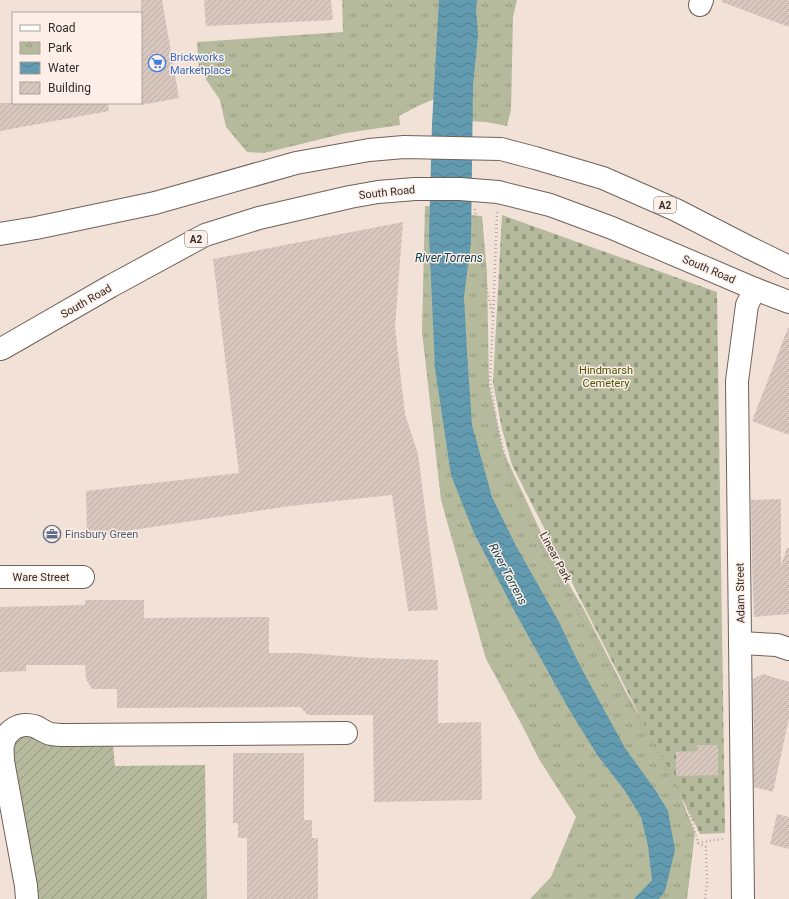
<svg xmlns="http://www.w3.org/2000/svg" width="789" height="899" font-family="Roboto,sans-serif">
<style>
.cemetery{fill:url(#cemetery-stones)}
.park{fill:url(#park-tufts)}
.garden{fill:url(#garden-furrows)}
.water{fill:url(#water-waves)}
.building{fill:url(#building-hatch)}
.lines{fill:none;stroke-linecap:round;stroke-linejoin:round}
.street-casing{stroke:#706158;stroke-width:24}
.secondary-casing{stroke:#706158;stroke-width:24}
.highway-casing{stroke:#706158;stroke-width:24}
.path{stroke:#b5a79f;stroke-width:2.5;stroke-dasharray:1 3;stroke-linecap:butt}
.street{stroke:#fff;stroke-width:22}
.secondary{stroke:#fff;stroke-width:22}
.highway{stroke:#fff;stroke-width:22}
.labels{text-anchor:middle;stroke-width:3;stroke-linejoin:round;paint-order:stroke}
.shield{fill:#fdefe7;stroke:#706763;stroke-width:1}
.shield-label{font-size:10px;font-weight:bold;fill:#342d2a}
.shop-label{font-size:11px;fill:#366cbe;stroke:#fdefe7;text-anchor:start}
.street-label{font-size:11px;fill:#342d2a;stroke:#fdefe7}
.park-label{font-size:11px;fill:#4d5605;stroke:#fdefe7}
.service-label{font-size:11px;fill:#4e5e75;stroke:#fdefe7;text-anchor:start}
.water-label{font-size:12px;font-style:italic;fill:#114353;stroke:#fdefe7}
</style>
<defs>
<pattern id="cemetery-stones" width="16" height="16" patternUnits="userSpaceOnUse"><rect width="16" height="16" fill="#b4ba9b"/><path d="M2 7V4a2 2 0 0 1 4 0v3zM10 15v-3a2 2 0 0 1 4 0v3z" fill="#93987f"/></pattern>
<pattern id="park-tufts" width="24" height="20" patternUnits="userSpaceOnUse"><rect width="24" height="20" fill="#b4ba9b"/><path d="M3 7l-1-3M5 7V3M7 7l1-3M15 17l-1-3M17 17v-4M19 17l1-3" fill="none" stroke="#93987f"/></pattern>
<pattern id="garden-furrows" width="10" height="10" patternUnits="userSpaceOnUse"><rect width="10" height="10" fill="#b4ba9b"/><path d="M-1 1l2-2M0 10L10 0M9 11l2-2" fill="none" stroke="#93987f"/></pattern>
<pattern id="water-waves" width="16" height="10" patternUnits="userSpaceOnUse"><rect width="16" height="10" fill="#629aaf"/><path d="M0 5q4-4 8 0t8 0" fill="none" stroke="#527e8f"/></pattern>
<pattern id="building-hatch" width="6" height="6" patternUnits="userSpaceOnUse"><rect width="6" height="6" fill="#d8c7be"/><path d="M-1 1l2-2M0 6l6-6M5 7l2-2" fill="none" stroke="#baaba3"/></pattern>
</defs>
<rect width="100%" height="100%" fill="#f2e1d7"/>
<!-- cemetery -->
<path class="cemetery" d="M502 215 717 292 725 833 700 834 512 465 502 429 493 383Z"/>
<!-- park -->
<g class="park">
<path d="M342 0H517L513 17 511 110 507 126 486 122 452 120 439 97 418 106 399 116 400 125 346 133 264 153 247 152 226 127 220 100 199 69 197 42 343 32Z"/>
<path d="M425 206 444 207 448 213 482 216 487 273 489 384 503 451 552 556 583 608 627 694 664 758 679 792 695 833 687 899H530L551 877 576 817 539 759 523 727 486 659 441 500 422 331Z"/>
</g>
<!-- garden -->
<path class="garden" d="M19 732 113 745 115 766 205 765 207 899H34L9 757Z"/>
<!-- water -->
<path class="water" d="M439 0H477L476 10 478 34 473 86 471 242 464 297 467 351 472 425 492 497 515 544 559 622 579 664 625 748 656 791 668 811 675 850 665 891 659 899H634L652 880 648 846 641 817 625 791 598 756 570 711 516 614 474 533 451 475 435 368 429 235 432 124Z"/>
<!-- building -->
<g class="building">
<path d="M141 0H162L179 98 141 105Z"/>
<path d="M204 0H331L333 20 206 26Z"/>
<path d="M722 0H789V27L722 2Z"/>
<path d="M0 103H108L109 111 0 131Z"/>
<path d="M403 222 395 327 405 414 418 454 438 610 408 611 392 495 290 506 87 537 86 491 239 473 213 259Z"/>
<path d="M788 328H789V435L752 421Z"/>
<path d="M781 499V565L787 548H789V614L754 617 752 560 751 500Z"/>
<path d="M85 600H144V618L269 617V653H301L372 658 438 660V723L481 722 482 800 374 802 373 715H308L300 707 117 708V689H92L86 679 85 665H26V671L0 672V607L85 605Z"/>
<path d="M763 674 789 682V718L773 792 754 787 753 679Z"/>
<path d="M697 745H718V775L676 776V752L698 751Z"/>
<path d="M233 753H304V820H312V838H318V899H247V838H238V823H233Z"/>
<path d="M777 814 789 817V849L770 844Z"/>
</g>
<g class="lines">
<defs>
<g id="street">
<path d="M700 5 702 0"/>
<path d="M0 577H83"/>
<path d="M740 643 777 645 789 649"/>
<path d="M27 899 26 886 3 761C3 755 2 750 3 745 6 730 19 722 34 726 40 728 45 733 51 734 56 735 62 735 67 735L346 733"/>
</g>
<path id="secondary" d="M743 899 737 381 747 305 755 289"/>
<g id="highway">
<path d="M0 234 36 228 155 203 296 163 369 150 404 147 501 149 535 158 603 178 676 210 748 247 789 267"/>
<path d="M0 349 3 348 111 286 205 235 259 218 350 197 378 192 415 189H460L498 192 550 205 612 228 755 289 789 302"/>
</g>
</defs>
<!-- street casing -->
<use href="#street" class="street-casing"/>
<!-- secondary casing -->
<use href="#secondary" class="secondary-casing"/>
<!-- highway casing -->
<use href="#highway" class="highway-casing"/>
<!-- path -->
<g class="path">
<path d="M475 209 481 263 493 317"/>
<path d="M497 212 493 320 490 379 497 424 510 477 524 513 539 543 570 599 668 770 680 789 687 805 698 843 706 847 707 883 705 899"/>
<path d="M698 843 713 840 723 839"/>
</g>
<!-- street -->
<use href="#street" class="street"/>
<!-- secondary -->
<use href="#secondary" class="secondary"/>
<!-- highway -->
<use href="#highway" class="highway"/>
</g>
<!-- icons -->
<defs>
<symbol id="supermarket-ring" viewBox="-11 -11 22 22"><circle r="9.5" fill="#fdefe7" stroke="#3f7fe0" stroke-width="1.5"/><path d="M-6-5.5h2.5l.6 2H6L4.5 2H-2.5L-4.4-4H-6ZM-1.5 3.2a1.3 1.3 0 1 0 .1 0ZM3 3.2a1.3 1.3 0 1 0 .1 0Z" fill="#3f7fe0"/></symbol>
<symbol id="office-ring" viewBox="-11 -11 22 22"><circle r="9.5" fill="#fdefe7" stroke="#5c6f8a" stroke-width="1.5"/><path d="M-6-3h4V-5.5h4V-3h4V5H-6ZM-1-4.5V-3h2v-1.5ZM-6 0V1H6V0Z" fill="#5c6f8a"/></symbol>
</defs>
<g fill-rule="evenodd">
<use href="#supermarket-ring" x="147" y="53" width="20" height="20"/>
<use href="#office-ring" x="42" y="524" width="20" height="20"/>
</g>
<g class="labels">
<!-- shield labels -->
<g class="shield">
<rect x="654" y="197" width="22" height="16" rx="3"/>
<rect x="185" y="231" width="22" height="16" rx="3"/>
</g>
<g class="shield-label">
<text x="665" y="209">A2</text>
<text x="196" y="243">A2</text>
</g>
<!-- shop labels -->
<g class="shop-label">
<text x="170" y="61">Brickworks<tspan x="170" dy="13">Marketplace</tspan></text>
</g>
<!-- street labels -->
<g class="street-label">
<text transform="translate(387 192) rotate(-6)" y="4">South Road</text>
<text transform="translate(709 269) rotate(23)" y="4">South Road</text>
<text transform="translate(86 301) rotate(-30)" y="4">South Road</text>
<text transform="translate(556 557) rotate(62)" y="4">Linear Park</text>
<text x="41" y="581">Ware Street</text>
<text transform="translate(740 593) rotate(-91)" y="4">Adam Street</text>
</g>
<!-- park labels -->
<g class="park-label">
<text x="606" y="374">Hindmarsh<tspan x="606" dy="13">Cemetery</tspan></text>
</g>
<!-- service labels -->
<g class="service-label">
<text x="65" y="538">Finsbury Green</text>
</g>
<!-- water labels -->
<g class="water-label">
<text x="449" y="262">River Torrens</text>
<text transform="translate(508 574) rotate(62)" y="4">River Torrens</text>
</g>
</g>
<!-- legend -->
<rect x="12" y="12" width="130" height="92" fill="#fdefe7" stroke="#ada19b"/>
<rect x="20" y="25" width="20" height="6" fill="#ffffff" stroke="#ada19b"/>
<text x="48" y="32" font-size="12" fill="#342d2a">Road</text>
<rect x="20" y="42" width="20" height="12" fill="url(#park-tufts)" stroke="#ada19b"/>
<text x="48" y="52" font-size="12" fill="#342d2a">Park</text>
<rect x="20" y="62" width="20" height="12" fill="url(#water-waves)" stroke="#ada19b"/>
<text x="48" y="72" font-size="12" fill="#342d2a">Water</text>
<rect x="20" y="82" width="20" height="12" fill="url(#building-hatch)" stroke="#ada19b"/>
<text x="48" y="92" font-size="12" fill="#342d2a">Building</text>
</svg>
